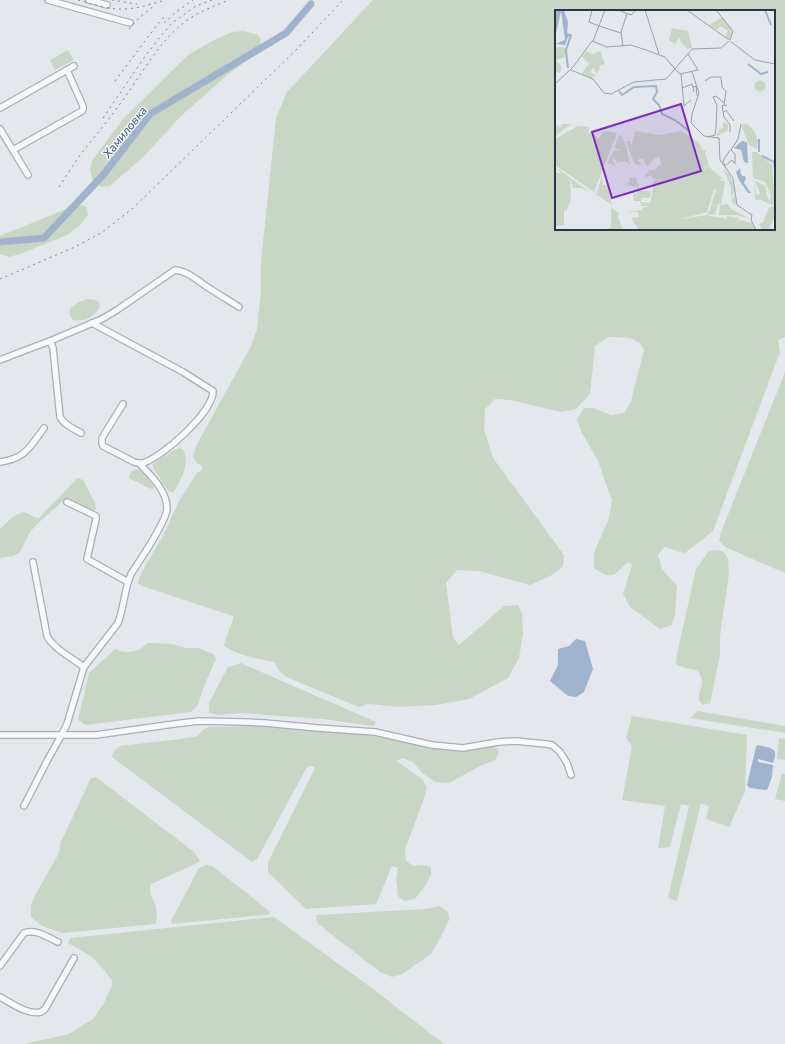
<svg xmlns="http://www.w3.org/2000/svg" width="785" height="1044" font-family="'Nunito Sans',sans-serif">
<style>
.green{fill:#c9d6c5;fill-rule:evenodd}
.water{fill:#9fb4cc}
.lines{fill:none;stroke-linecap:round;stroke-linejoin:round}
.river{stroke:#9fb4cc;stroke-width:7}
.minor-casing{stroke:#a9aeb7;stroke-width:8}
.minor{stroke:#f7f8fa;stroke-width:5.5}
.rail{stroke:#7d8696;stroke-width:1;stroke-dasharray:2 4;stroke-linecap:butt}
.labels{text-anchor:middle;stroke-width:3;stroke-linejoin:round;paint-order:stroke}
.water-label{font-size:12px;font-style:italic;fill:#34527a;stroke:#f4f6f9}
.inset-river{fill:none;stroke:#9fb4cc;stroke-width:2}
.inset-road{fill:none;stroke:#9a9fa9;stroke-width:1}
.view{fill:#7b2cbf;fill-opacity:0.15;stroke:#7b2cbf;stroke-width:2}
.inset-edge{fill:none;stroke:#2b3445;stroke-width:2}
</style>
<rect width="100%" height="100%" fill="#e4e7ec"/>
<!-- green -->
<g class="green">
<path d="M373 0H785V337L778 340 780 352 713 531 685 553 664 547 658 555 662 569 677 586 675 614 672 625 660 629 630 607 623 594 632 565 628 562C614 575 613 581 594 568V553L609 518 612 500 607 487 598 461 581 431 577 419 584 408H593L611 415 624 413 631 401 644 350 640 343 630 338 608 337 595 346 590 394 576 409 561 412 510 400 495 399 485 409 484 429 493 458 564 555 563 566 554 574 530 585 479 571 457 570 446 583 453 638 459 645 504 606 518 605 522 613 523 634 519 658 508 678 469 699 436 705 400 707 369 704 359 707 286 677 278 670 275 662C258 659 239 656 224 646L225 641 233 619V616L142 586 138 583 140 575 163 536 179 501 197 473 202 470V466L197 463 193 457 196 446 251 346 257 329 261 290V262L276 118 287 92ZM556 11H774V229H556Z"/>
<path d="M244 31 258 35 261 39 258 52 225 77 181 116 145 155 110 186 101 187 92 180 90 169 93 159 123 119 188 55 214 40 232 32Z"/>
<path d="M68 50 74 60 55 70 50 60Z"/>
<path d="M82 205 87 208 88 215 81 224 69 234 23 253 9 257 0 254V236L66 209Z"/>
<path d="M88 299 96 300 100 304 99 309C91 318 85 322 73 320 62 308 78 302 88 299Z"/>
<path d="M785 371V573L725 547 719 540 723 527 782 380Z"/>
<path d="M181 448C193 459 180 481 174 492H170L167 489 153 468V464L174 450Z"/>
<path d="M137 469C145 472 149 479 154 486L152 489C144 487 138 481 130 479L129 477 132 471Z"/>
<path d="M77 478 83 480 95 503 96 509 92 511 68 499 64 500 37 524 30 532 20 552 13 556 0 558V529C7 523 17 510 27 513 32 515 34 518 39 518L67 489Z"/>
<path d="M717 550 724 552 728 559 729 573 720 636V655L710 703 703 705C694 696 702 691 702 682 702 679 700 675 699 672 692 668 683 669 676 664L677 654 696 569 709 551Z"/>
<path d="M148 643 171 644 186 648H198L213 654 216 659 204 686 198 705 191 712 86 725 78 720 89 673 115 649C128 655 138 652 148 643Z"/>
<path d="M241 663 376 722 373 726 322 719 242 713 219 715 209 713V703L228 667Z"/>
<path d="M698 711 785 726V733L690 718Z"/>
<path d="M632 716 747 735 745 792 729 827 706 819 709 806 701 803 677 901 668 898 689 806 681 804 670 847 658 848 665 806 622 800 632 746 626 738Z"/>
<path d="M254 726 316 729 360 734 391 739 420 746 439 748 491 743 499 751 496 760 482 765 449 783 435 782 422 773 413 762 403 758 397 761 423 780 427 788 422 804 405 850 406 861 413 866 421 865 431 867V875L425 886 415 899 404 901 398 896 396 878 398 868 392 866 376 904 306 909 268 872V862L315 768 312 766 307 767 257 859 252 862 112 757 114 751 120 746 180 739 198 736 203 730 209 727Z"/>
<path d="M779 738 785 739V760L777 759Z"/>
<path d="M782 774H785V801L775 799Z"/>
<path d="M96 777 194 852 200 861 193 865 151 884C149 895 151 895 155 904 157 909 157 918 156 924L62 933 42 926 31 917V905L34 897 59 853 60 844 91 778Z"/>
<path d="M206 865 212 866 268 910 270 914 265 915 172 924 171 921 199 868Z"/>
<path d="M440 906 448 912 449 920 441 937 431 954 402 974 392 977 380 972 317 923 316 915 425 909Z"/>
<path d="M274 917 373 989 444 1044H25L69 1034 93 1019 104 1003 112 985V981L105 971 91 956 68 943 70 938Z"/>
</g>
<!-- water -->
<g class="water">
<path d="M576 639 585 641 593 669 584 692 576 697 568 696 550 681 558 665V649L569 646Z"/>
<path d="M758 745 770 748 775 751V757L773 763 758 759V762L773 765 772 777 767 790 750 788 747 785 756 747Z"/>
</g>
<g class="lines">
<!-- river -->
<path class="river" d="M0 242 44 238 104 174 150 114 286 33 311 4"/>
<defs>
<g id="minor">
<path d="M48 0 130 23"/>
<path d="M89 0 107 5"/>
<path d="M0 108 74 66"/>
<path d="M0 129 28 175"/>
<path d="M13 150 82 111 83 109V106L67 70"/>
<path d="M92 323 183 372 213 391C214 411 163 457 143 463 140 464 137 463 134 462L103 446 102 443V438L123 404"/>
<path d="M50 341 53 348 60 417C64 425 74 429 81 433"/>
<path d="M0 360 26 350 50 341 102 319 117 310 175 270C189 271 200 283 212 290 221 296 230 301 239 307"/>
<path d="M0 462C25 459 30 447 44 428"/>
<path d="M67 502 96 516V519L87 559 128 582"/>
<path d="M33 562 47 636C53 648 72 658 84 667"/>
<path d="M0 735H96L174 724 199 721 244 722 265 723 318 728 375 732 432 745 463 748 498 742 516 741 546 744 552 745 560 752 567 763 571 775"/>
<path d="M24 806 47 761 61 736 67 724 84 667 118 623C124 608 124 590 131 574 139 562 166 522 167 509 167 490 151 476 139 463"/>
<path d="M0 966 24 933C35 928 49 938 58 942"/>
<path d="M0 997C13 1004 27 1015 41 1012L45 1009 74 958"/>
</g>
</defs>
<!-- minor casing -->
<use href="#minor" class="minor-casing"/>
<!-- minor -->
<use href="#minor" class="minor"/>
<!-- rail -->
<g class="rail">
<path d="M78 0C93 4 109 10 125 9 139 8 152 4 165 0"/>
<path d="M112 0 130 3 137 4"/>
<path d="M164 23 176 12 193 0"/>
<path d="M129 29 139 18 155 5"/>
<path d="M115 81 157 25 165 16"/>
<path d="M103 118 146 55 160 37 172 23 196 6 212 0"/>
<path d="M59 187C66 176 73 165 81 154 94 137 108 121 120 104 140 77 156 46 181 25 195 13 212 7 229 0"/>
<path d="M0 279 75 247 101 233 132 209 296 50 343 0"/>
</g>
</g>
<g class="labels">
<!-- water labels -->
<g class="water-label">
<text transform="translate(125 132) rotate(-51)" y="4">Хамиловка</text>
</g>
</g>
<!-- overview -->
<g transform="translate(555 10)">
<rect width="220" height="220" fill="#e4e7ec"/>
<path d="M168 7 177 21 174 30 170 26 173 21 166 16 162 20 154 15ZM117 18 133 21 137 38 133 39 126 32 125 27 120 34 114 30ZM5 37 12 38 10 47 1 50 7 57 5 63 0 61V38ZM31 41 38 44 45 41 50 54 45 55 44 60 40 59 43 60 42 64 38 57 35 62 41 65 37 68 27 64 34 53 27 47ZM199.5 76a5.5 5.5 0 1 1 11 0a5.5 5.5 0 1 1-11 0ZM168 112 173 114V120L161 127 164 120 168 118ZM192 114 199 120 203 132 202 139 194 135 186 115ZM2 115 5 118 7 114H16L0 126ZM23 116 34 117 33 123 37 122 43 129 49 121 62 123 39 182 0 155V129ZM80 121 105 125 126 121 143 132 148 141 152 140 150 143 154 155 151 157 149 162 153 156 167 168 164 172 167 170 170 172 166 194H163L160 205 152 204 155 200 161 180 159 179 152 202 122 210 151 205 172 209V206L184 208 179 220H90L87 198 95 196H86L85 191H79L78 181 82 185 83 172 85 181H96L95 188H86V192L95 193V195L99 170 119 171 99 169 96 165 90 168 91 164 94 163 93 160H99L106 154 105 147 100 148 92 157 88 148 83 150 87 155H81L79 153 71 131H75L76 136ZM65 124 71 135 75 156 71 151 60 153 62 151 57 147 60 156 53 153 59 140 69 141 59 138ZM197 142H202L217 155 220 194 217 195 204 189 203 191 200 189 199 173 202 186 205 183 199 170 210 176 214 192 216 185 210 172 198 168ZM0 157 35 182 26 178H18L16 171 10 167 15 171 16 189 11 201 9 199V215L0 216V162L7 164ZM168 159 175 165 178 173 181 193 179 195 176 190 180 186 179 181 176 188V177ZM47 166 48 175H52L57 195 41 184ZM81 167 83 177 67 175 75 174 71 173 75 172 74 168ZM173 194 176 199 195 209 182 205H164L165 195ZM220 195V205L214 220H208L204 214 208 212 214 198ZM56 197 65 204 63 206 68 220H47L56 218ZM87 200 90 219 84 220 76 208 84 207 83 202H71ZM184 210 197 213 200 220H179Z" fill="#c9d6c5"/>
<path d="M1 0H9L13 12 12 23 18 25 13 27 10 35 0 34 10 30 6 1 0 28ZM187 131 192 132 193 153 189 152 186 140 179 138ZM185 158 186 165 191 167 189 173 196 183H193L184 170 181 162Z" fill="#9fb4cc"/>
<path class="inset-river" d="M210 0 216 15M193 54 206 64 213 62M13 58 11 40 16 25M64 81 67 85 79 77 101 76 102 82 98 89 104 95 107 104 120 110 134 121M204 129V142M207 146 219 152 220 159"/>
<path class="inset-road" d="M37 0 34 12 44 16M63 0 76 5 81 0M90 0 104 44M132 0 174 30M161 0 178 21 175 30M44 16 66 23M38 31 50 0M175 31 200 50 220 54M68 36 66 22 72 4M120 59 125 64 143 60 133 44M16 60 38 69 49 83 56 84 79 72 111 69 120 59M119 60 137 39 166 38 174 31M137 62 144 83 137 104 136 113 149 126 164 128 165 150 178 168 182 195 197 205 196 210 201 220M126 64 129 96 136 90M150 71 156 67H166L167 77 171 81 169 95M0 74 18 57 37 31 52 37 76 35 91 40 110 47 120 59M138 77 141 76 142 86M127 78 137 74 139 82M172 95 167 96 169 107 175 115V122M169 102 171 100 179 111M153 127 160 125 161 117 162 95 158 87 161 86 169 93M175 140 168 151 170 156 177 150 180 154V144L176 140 183 129 186 114"/>
<path class="view" d="M126 94 146 161 57 188 37 122Z"/>
<rect width="220" height="220" class="inset-edge"/>
</g>
</svg>
